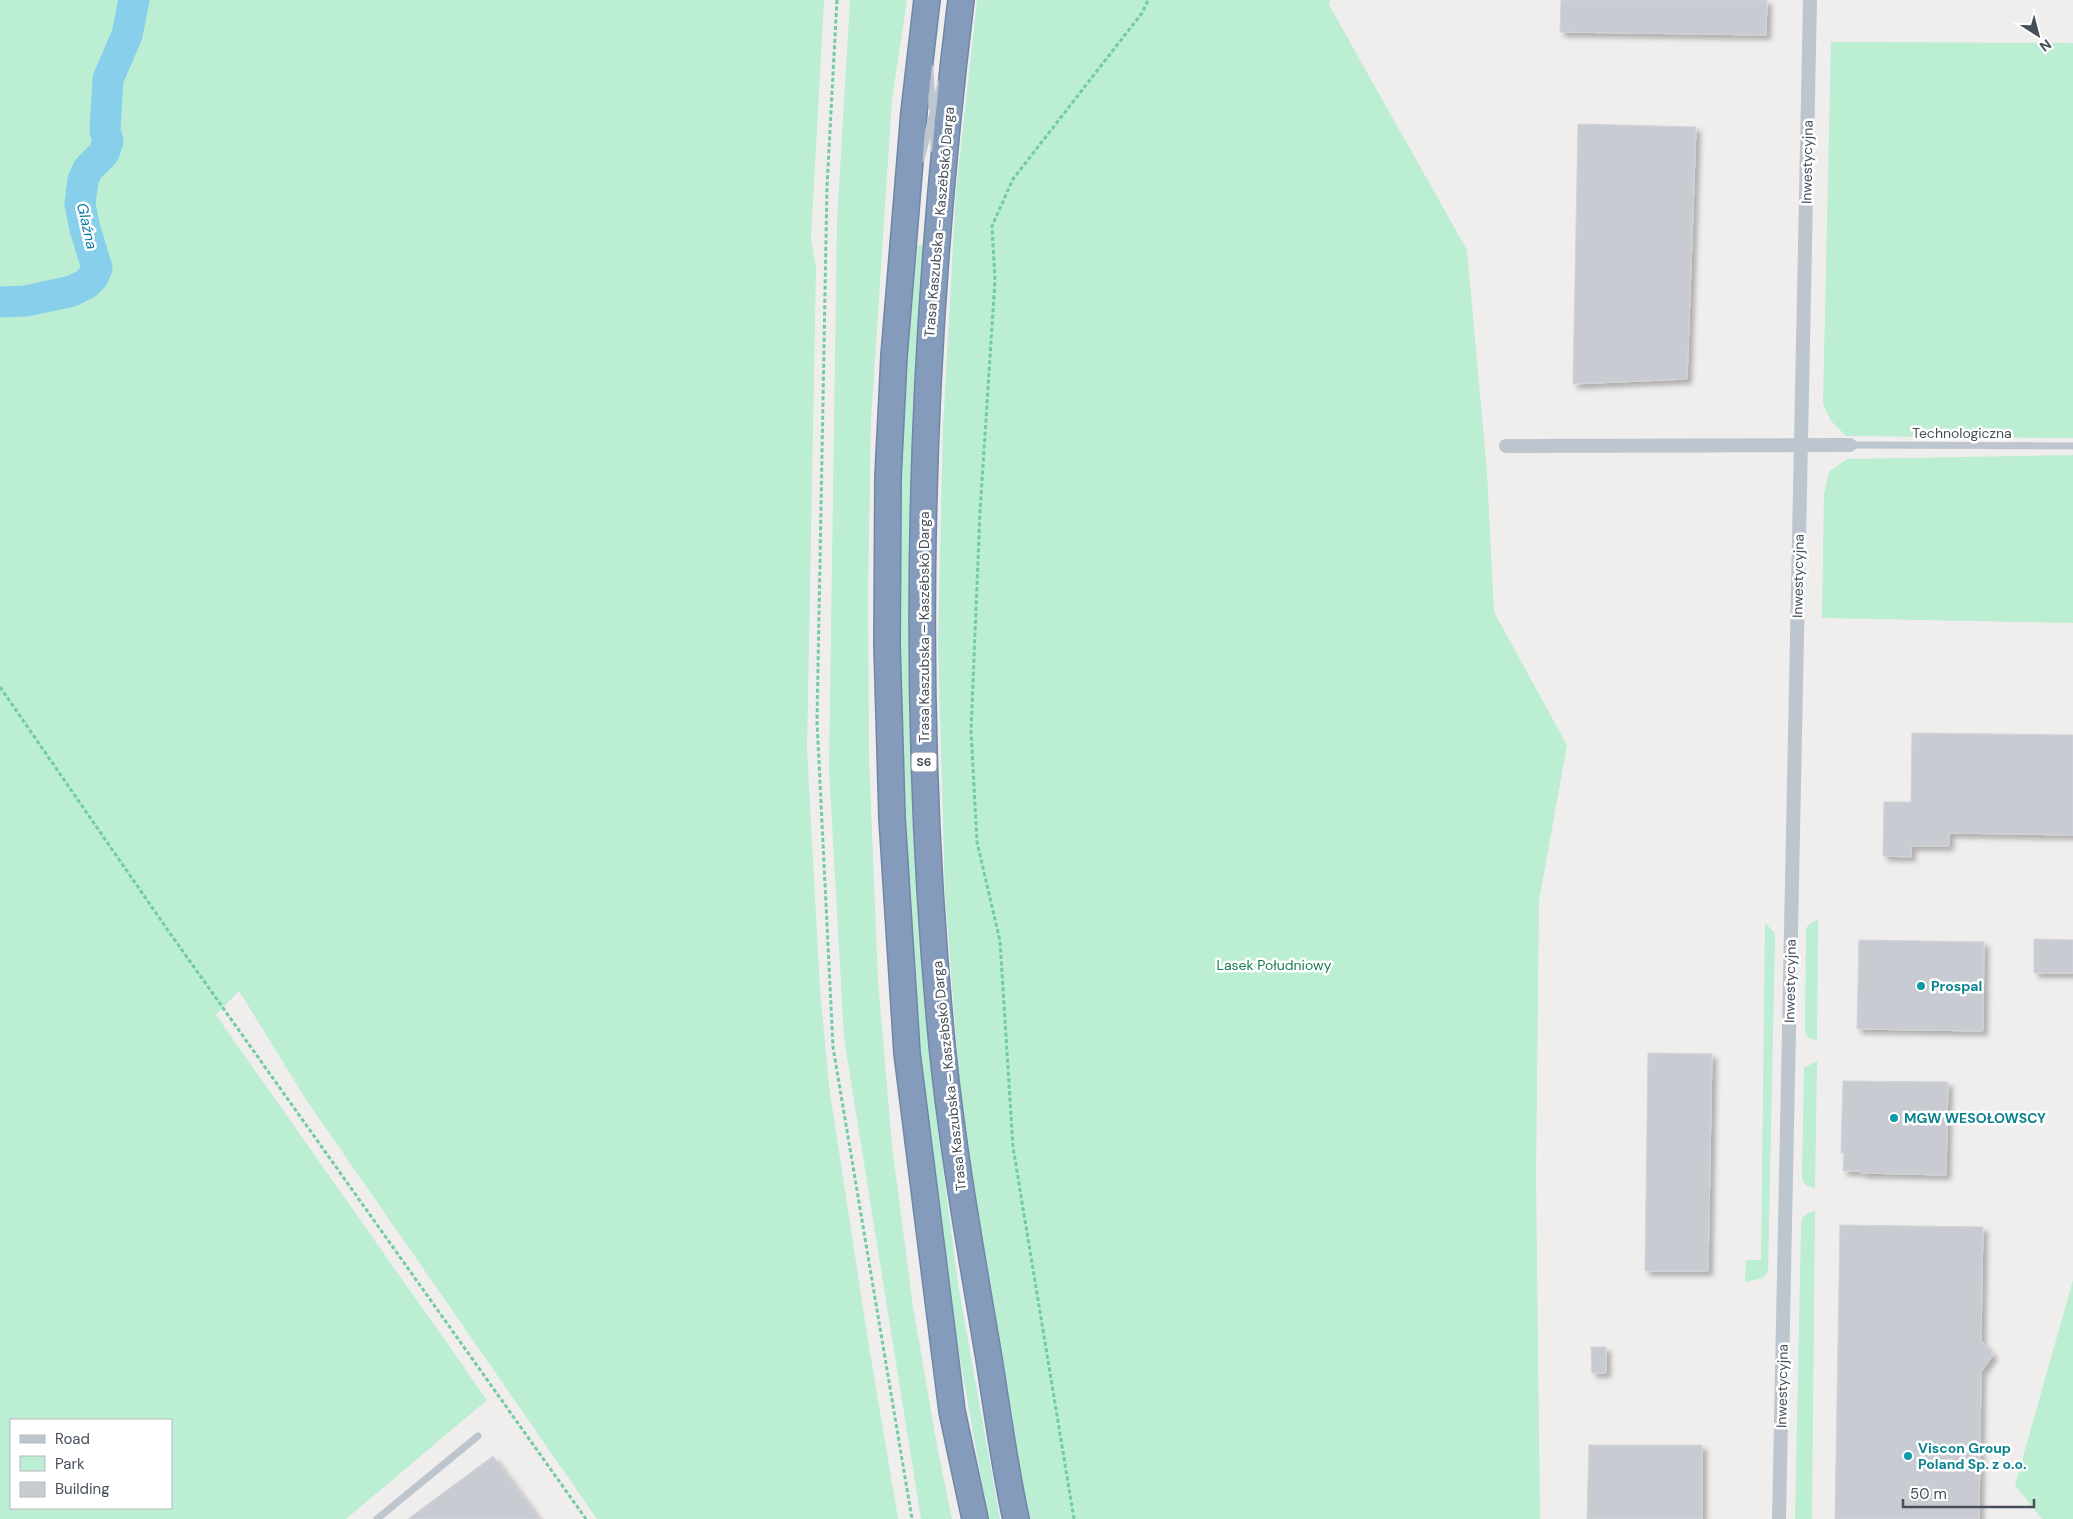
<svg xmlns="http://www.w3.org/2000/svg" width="2073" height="1519" font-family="'DM Sans',sans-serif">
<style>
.green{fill:#bbeed2;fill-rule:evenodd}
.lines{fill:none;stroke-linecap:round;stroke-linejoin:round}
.river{stroke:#88cfeb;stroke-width:31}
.building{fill:#c9cbd3;stroke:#d1d3d9;filter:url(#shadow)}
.motorway-casing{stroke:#7086a8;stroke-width:28}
.path{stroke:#73cba6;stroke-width:3;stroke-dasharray:4 2.5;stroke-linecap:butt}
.service{stroke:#bdc6cf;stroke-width:7}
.minor{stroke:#bdc6cf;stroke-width:14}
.motorway{stroke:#859bbc;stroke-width:25}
.culture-dot{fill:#0f9aa8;stroke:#fff;stroke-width:2}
.labels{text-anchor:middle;stroke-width:5;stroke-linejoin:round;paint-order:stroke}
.shield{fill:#fff;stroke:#7d848c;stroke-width:1}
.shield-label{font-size:12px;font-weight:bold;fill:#454f5a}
.street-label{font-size:14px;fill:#454f5a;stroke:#fff}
.park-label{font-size:14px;fill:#177a50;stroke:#fff}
.culture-label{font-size:14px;font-weight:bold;fill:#0d838f;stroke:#fff;text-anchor:start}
.water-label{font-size:15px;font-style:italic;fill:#0d7aa5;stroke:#fff}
</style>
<defs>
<filter id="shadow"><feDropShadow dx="4.5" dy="4.5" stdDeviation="2.5" flood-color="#0004"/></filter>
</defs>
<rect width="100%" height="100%" fill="#f0eded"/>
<!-- green -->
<g class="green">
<path d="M0 0H824L811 238 816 268 807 749 820 990 829 1086 866 1328 898 1519H597L307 1101 239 991 216 1015 487 1400 346 1519H0ZM171 1420V1508H11V1420Z"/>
<path d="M850 0H907L892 99 871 420 868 591 869 759 878 981 892 1146 913 1307 938 1451 952 1519H921L844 1038 829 769 837 221Z"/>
<path d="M977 0H1330L1329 5 1467 250 1487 472 1494 612 1567 745 1539 901 1536 1177 1540 1519H1025L990 1320 960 1089 945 895 938 642 943 427 956 191Z"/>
<path d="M1831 42 2073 43V438L1846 436 1831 421 1823 404Z"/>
<path d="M923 245 910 521 912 801 920 935 936 1114 958 1284 1000 1519H989L983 1489 949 1296 928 1138 916 1001 901 773 899 678 900 527 903 380 912 246Z"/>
<path d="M2073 455V623L1822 618 1824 494 1829 472 1847 459Z"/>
<path d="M1818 919 1817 1041 1808 1037 1805 1031 1806 930 1808 925Z"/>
<path d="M1765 923 1774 932 1775 938 1768 1271 1763 1278 1745 1282 1746 1260H1761Z"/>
<path d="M1817 1061 1815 1189 1806 1185 1802 1179 1804 1068Z"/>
<path d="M1815 1211 1812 1519H1795L1801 1227 1802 1218 1808 1213Z"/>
<path d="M2073 1280V1519H2042L2015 1485Z"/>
</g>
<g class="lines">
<!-- river -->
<path class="river" d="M0 302 26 301 72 291 86 284 93 277 97 268 85 229 80 204 83 180 88 169 104 153 108 141 105 131 108 79 127 35 134 0"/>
</g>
<!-- building -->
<g class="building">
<path d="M1561 0H1767L1766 35 1560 32Z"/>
<path d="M1578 124 1696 127 1687 379 1573 384Z"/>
<path d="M1912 733 2073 735V835L1949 833V846H1911V857L1883 856 1884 802H1911Z"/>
<path d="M2034 939 2073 940V973H2034Z"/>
<path d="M1859 940 1984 942 1983 1031 1857 1029Z"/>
<path d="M1648 1053 1712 1054 1708 1271H1645Z"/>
<path d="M1843 1081 1948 1082 1946 1175 1861 1173V1171H1843L1844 1153H1841Z"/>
<path d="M1840 1225 1983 1227 1981 1340 1993 1355 1981 1372 1979 1519H1835Z"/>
<path d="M1591 1347H1606V1373H1592Z"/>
<path d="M1589 1445H1702V1519H1587Z"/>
<path d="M493 1456 539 1519H408Z"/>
</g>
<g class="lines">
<defs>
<g id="motorway">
<path d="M927 0 914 112 894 356 888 477 887 644 892 818 907 1053 952 1411 975 1519"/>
<path d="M961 0C919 344 909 689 941 1034 951 1141 970 1247 988 1353 997 1408 1004 1464 1016 1519"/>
</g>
</defs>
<!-- motorway casing -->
<use href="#motorway" class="motorway-casing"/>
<!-- path -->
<g class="path">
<path d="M837 0 827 186 817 721 833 1047 912 1519"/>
<path d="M0 687 167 929 586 1519"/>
<path d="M1074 1519 1013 1147 1000 941 977 842 971 731 980 512 995 280 992 226 1013 179 1142 13 1148 0"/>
</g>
<!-- service -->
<g class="service">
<path d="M930 68 932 107"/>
<path d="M933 125 934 149"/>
<path d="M921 159 941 83"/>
<path d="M1850 445 2073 446"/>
<path d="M377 1519 478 1436"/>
</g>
<!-- minor -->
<g class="minor">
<path d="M1506 446 1850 445"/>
<path d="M1779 1519 1810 0"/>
</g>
<!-- motorway -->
<use href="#motorway" class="motorway"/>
</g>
<!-- markers -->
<g class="culture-dot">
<circle cx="1921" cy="986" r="5"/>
<circle cx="1894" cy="1118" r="5"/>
<circle cx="1908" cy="1456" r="5"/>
</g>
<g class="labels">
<!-- shield labels -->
<rect class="shield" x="911.5" y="752.5" width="25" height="19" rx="4"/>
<g class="shield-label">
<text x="924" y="766">S6</text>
</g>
<!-- street labels -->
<g class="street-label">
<text transform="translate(1807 162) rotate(-89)" y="5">Inwestycyjna</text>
<text transform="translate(939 222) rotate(-85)" y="5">Trasa Kaszubska – Kaszëbskô Darga</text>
<text x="1962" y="438">Technologiczna</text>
<text transform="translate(1798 576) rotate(-89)" y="5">Inwestycyjna</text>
<text transform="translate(924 627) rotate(-90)" y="5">Trasa Kaszubska – Kaszëbskô Darga</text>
<text transform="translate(1790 981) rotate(-89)" y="5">Inwestycyjna</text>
<text transform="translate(949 1076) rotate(-96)" y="5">Trasa Kaszubska – Kaszëbskô Darga</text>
<text transform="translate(1782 1386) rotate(-89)" y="5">Inwestycyjna</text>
</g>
<!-- park labels -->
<g class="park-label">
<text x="1274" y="970">Lasek Południowy</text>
</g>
<!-- culture labels -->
<g class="culture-label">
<text x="1931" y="991">Prospal</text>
<text x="1904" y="1123">MGW WESOŁOWSCY</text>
<text x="1918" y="1453">Viscon Group<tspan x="1918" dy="16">Poland Sp. z o.o.</tspan></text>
</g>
<!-- water labels -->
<g class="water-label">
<text transform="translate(87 226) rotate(77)" y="5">Glaźna</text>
</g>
</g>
<!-- legend -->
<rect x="10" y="1419" width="162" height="90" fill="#ffffff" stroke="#b5b9bd"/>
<rect x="20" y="1435" width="25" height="8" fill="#bdc6cf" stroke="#b5b9bd"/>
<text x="55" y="1444" font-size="15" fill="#454f5a">Road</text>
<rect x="20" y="1456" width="25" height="15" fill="#bbeed2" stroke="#b5b9bd"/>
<text x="55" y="1469" font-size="15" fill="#454f5a">Park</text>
<rect x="20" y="1482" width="25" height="15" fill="#c9cbd3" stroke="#b5b9bd"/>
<text x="55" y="1494" font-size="15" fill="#454f5a">Building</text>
<!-- north arrow -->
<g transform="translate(2038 35) rotate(144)" stroke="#ffffff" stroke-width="4" paint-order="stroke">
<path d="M0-4L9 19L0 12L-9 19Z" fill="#454f5a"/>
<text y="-8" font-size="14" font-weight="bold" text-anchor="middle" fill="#454f5a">N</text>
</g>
<!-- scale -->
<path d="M1903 1499v8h131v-8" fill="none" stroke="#454f5a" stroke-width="2.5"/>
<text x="1910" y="1499" font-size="15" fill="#454f5a" stroke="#ffffff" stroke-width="4" paint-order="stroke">50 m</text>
</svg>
